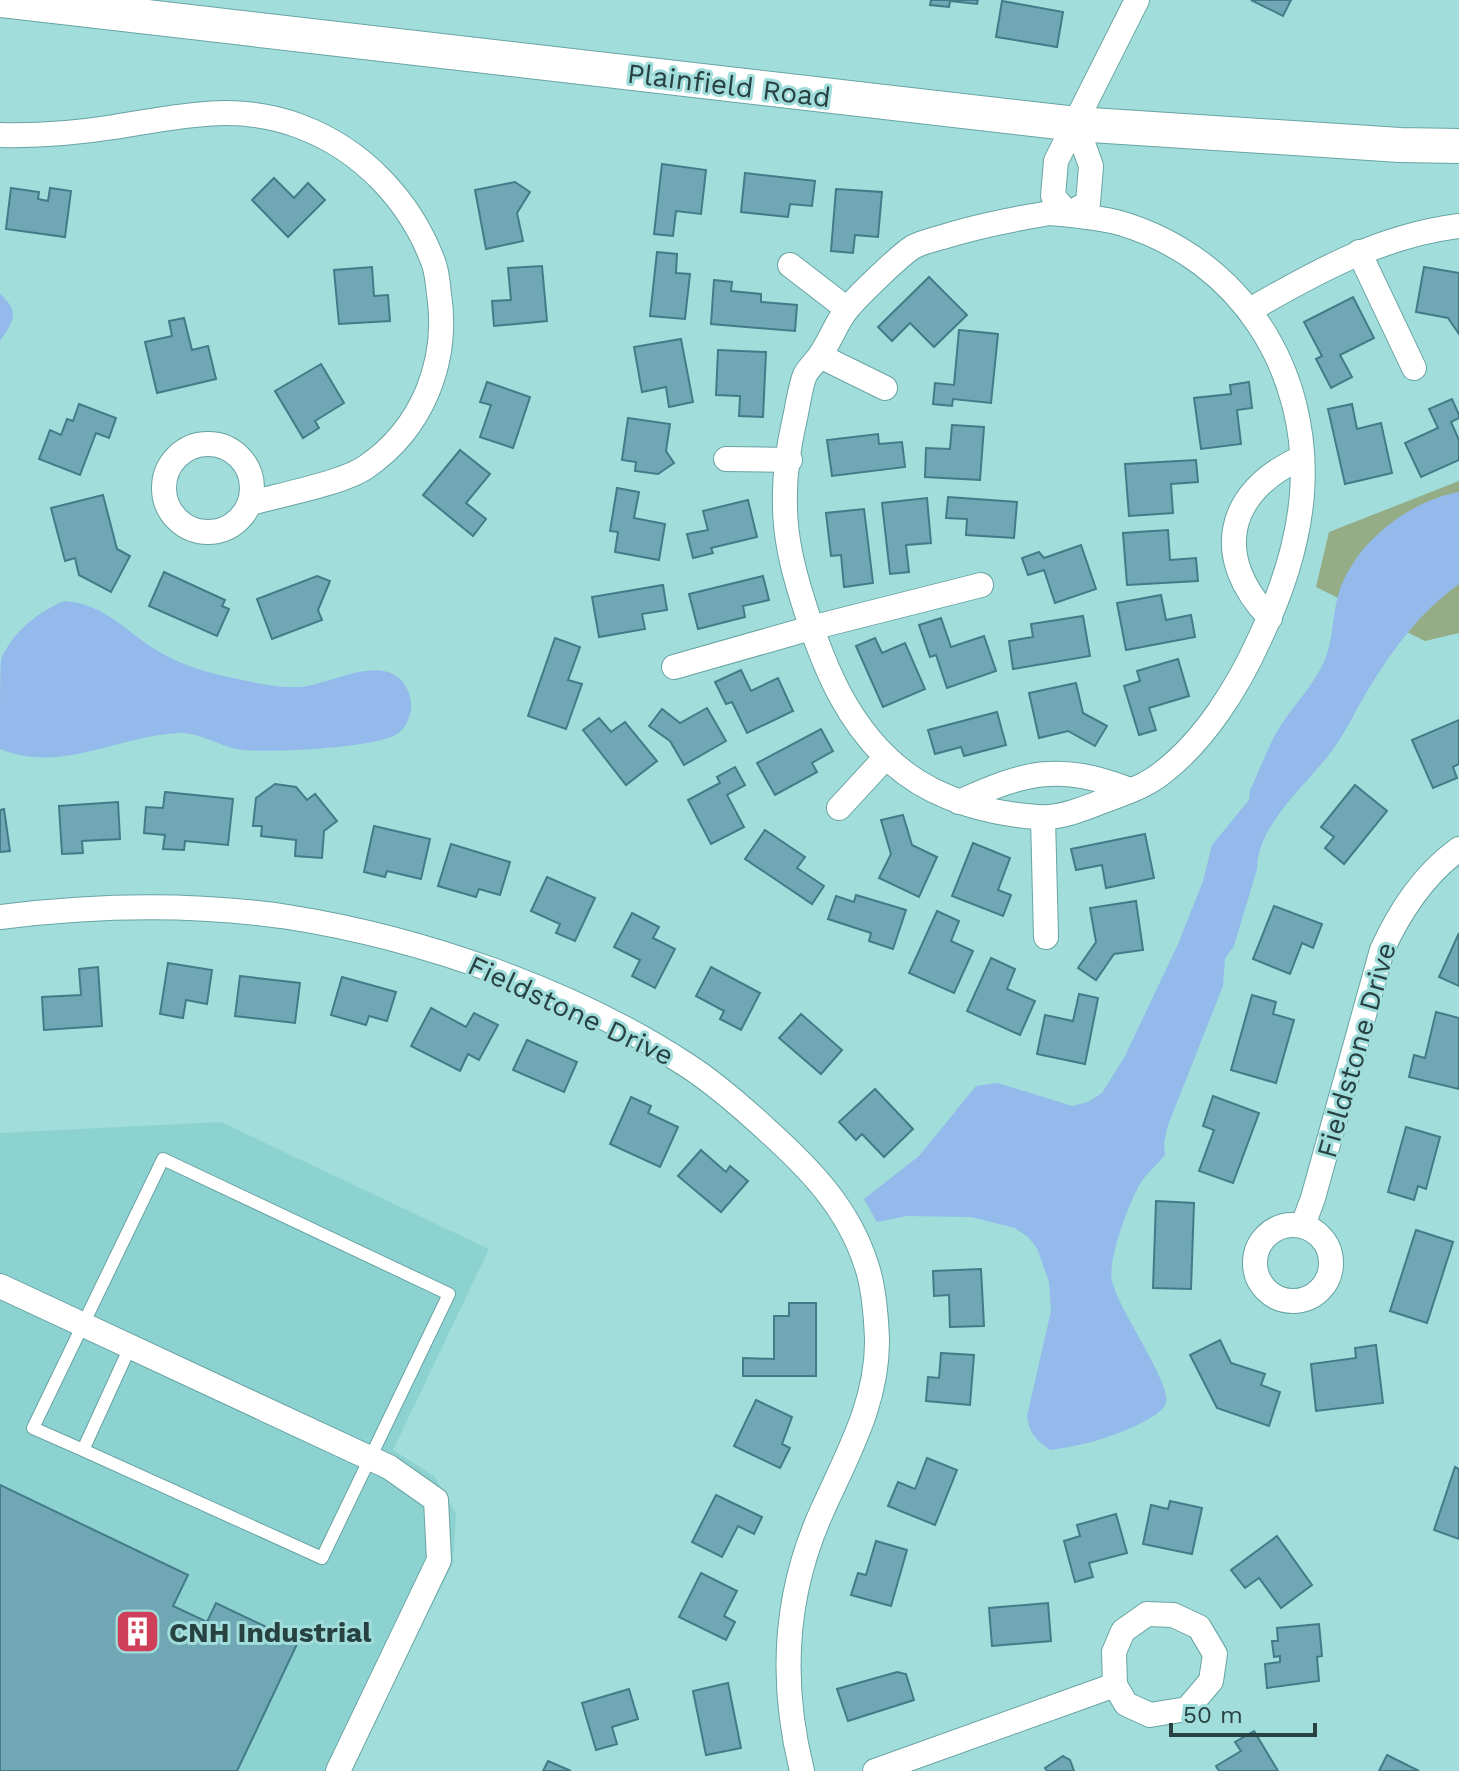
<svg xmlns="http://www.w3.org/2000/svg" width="1459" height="1771" font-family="'Work Sans',sans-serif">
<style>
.built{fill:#8cd2d1}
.green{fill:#94ad86}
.water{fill:#93baea}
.building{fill:#6fa7b4;stroke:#437b88;stroke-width:2}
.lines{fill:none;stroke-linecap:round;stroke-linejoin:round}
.service-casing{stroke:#68a4a3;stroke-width:14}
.minor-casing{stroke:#68a4a3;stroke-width:26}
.secondary-casing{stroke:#68a4a3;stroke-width:36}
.service{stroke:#fff;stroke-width:12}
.minor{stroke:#fff;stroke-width:24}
.secondary{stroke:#fff;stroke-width:34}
.labels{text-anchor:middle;stroke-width:6;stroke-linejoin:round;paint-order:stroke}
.street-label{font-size:28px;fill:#284141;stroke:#a0dddb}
.poi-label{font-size:28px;font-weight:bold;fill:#284141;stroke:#a0dddb;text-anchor:start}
</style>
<rect width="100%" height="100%" fill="#a0dddb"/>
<!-- built -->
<path class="built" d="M221 1122 489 1249 393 1450 434 1476 456 1514 453 1563 350 1771H0V1133Z"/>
<!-- green -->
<path class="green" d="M1459 481V633L1425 641 1316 587 1329 532Z"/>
<!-- water -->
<g class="water">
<path d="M0 294C21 312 13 322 0 341Z"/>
<path d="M1459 492V584C1421 611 1392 650 1368 690 1356 709 1347 730 1334 748 1308 784 1257 824 1257 869L1234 946 1225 958 1223 986 1168 1125 1164 1143 1165 1155C1158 1164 1147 1173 1141 1182 1130 1200 1107 1261 1112 1281 1118 1309 1172 1384 1166 1403 1162 1413 1147 1420 1137 1425 1110 1438 1081 1446 1050 1450 1036 1440 1029 1433 1027 1416L1051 1311 1049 1282 1037 1248 1028 1237 1015 1228 971 1217 907 1216 877 1222 864 1199 919 1156 976 1086 998 1083 1072 1106 1088 1102 1102 1093 1125 1056 1178 944 1203 881 1212 845 1249 800 1250 790C1260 770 1267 748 1279 728 1293 706 1313 686 1324 662 1333 642 1332 617 1338 596 1352 545 1408 501 1459 492Z"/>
<path d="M64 601C108 604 128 635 163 654 186 667 212 674 238 679 257 683 277 688 298 687 329 686 382 651 405 685 410 694 413 704 410 714 408 722 404 730 397 734 377 748 261 754 236 749 216 744 198 732 178 733 117 736 61 774 0 749 0 731 0 673 1 660 12 632 37 613 64 601Z"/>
</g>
<!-- building -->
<g class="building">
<path d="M931 0H978L977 4 950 1 949 7 930 5Z"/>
<path d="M1251 0H1291L1283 16Z"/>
<path d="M1002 1 1063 12 1057 47 996 37Z"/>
<path d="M662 164 706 170 701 214 676 211 673 236 654 234Z"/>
<path d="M745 173 815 181 812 206 790 204 788 217 741 212Z"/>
<path d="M274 178 294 198 308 183 325 200 288 237 252 200Z"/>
<path d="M515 182 530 192 517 213 523 241 486 249 475 190Z"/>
<path d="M11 188 39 192 38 199 48 201 50 188 71 191 65 237 6 229Z"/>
<path d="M836 189 882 192 878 237 855 235 853 253 831 251Z"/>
<path d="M657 252 677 254 676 273 690 274 685 319 650 316Z"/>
<path d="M542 266 547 321 494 326 492 301 511 300 508 268Z"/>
<path d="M372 267 374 296 388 295 390 321 339 324 334 270Z"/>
<path d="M1424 267 1459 273V334L1448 318 1416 312Z"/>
<path d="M929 277 967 315 934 347 910 323 892 341 878 327Z"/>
<path d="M714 280 732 282 731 291 761 294V302L797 305 795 331 711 324Z"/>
<path d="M1353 297 1374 338 1340 355 1352 377 1331 388 1316 359 1322 356 1304 322Z"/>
<path d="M184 318 192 350 208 346 216 379 157 393 145 342 172 336 169 321Z"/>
<path d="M959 330 998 334 991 403 953 399 952 406 933 404 935 383 954 385Z"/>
<path d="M681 339 693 402 669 407 666 387 642 392 634 347Z"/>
<path d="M718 350 766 352 763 417 739 416 740 396 716 395Z"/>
<path d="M321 364 344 403 315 421 319 428 303 438 275 391Z"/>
<path d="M487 382 530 397 513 448 480 437 491 405 480 402Z"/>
<path d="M1249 382 1252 408 1237 410 1241 444 1201 449 1194 398 1231 394 1230 385Z"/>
<path d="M1452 399 1459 415V418L1451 422 1459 440V460L1421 477 1405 443 1438 428 1429 409Z"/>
<path d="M79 404 116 418 109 438 96 433 80 475 39 459 50 430 61 435 67 419 73 421Z"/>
<path d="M1352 404 1357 429 1381 423 1392 473 1345 484 1328 409Z"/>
<path d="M628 418 670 424 666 451 674 463 658 474 635 471 636 462 622 460Z"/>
<path d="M952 425 984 427 980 480 925 477 926 448 950 449Z"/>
<path d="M878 434 879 444 902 442 905 467 832 476 827 440Z"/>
<path d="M460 450 490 474 466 503 486 519 473 536 423 495Z"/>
<path d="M1196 460 1198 482 1171 484 1173 513 1129 516 1125 464Z"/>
<path d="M617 488 639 492 634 518 665 524 659 560 615 552 618 532 610 531Z"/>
<path d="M103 495 117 549 130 556 111 592 79 575 75 558 65 561 51 508Z"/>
<path d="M948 497 1017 502 1014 538 966 535 967 519 946 518Z"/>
<path d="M927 498 931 543 906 545 909 572 890 574 882 503Z"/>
<path d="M748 500 757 537 711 548 713 553 693 558 687 534 708 530 703 511Z"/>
<path d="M864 509 873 583 844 587 841 555 831 556 826 513Z"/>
<path d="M1168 530 1170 560 1196 558 1198 581 1127 585 1123 533Z"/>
<path d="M1081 545 1096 589 1055 603 1044 570 1028 575 1022 558 1039 552 1044 558Z"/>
<path d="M164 572 225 600 222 606 229 609 217 636 149 606Z"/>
<path d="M317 576 330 581 318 610 322 620 272 639 257 599Z"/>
<path d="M763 576 769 600 743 606 745 617 698 629 689 594Z"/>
<path d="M663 585 667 610 642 614 645 629 599 637 592 597Z"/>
<path d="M1161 595 1166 620 1191 615 1195 637 1126 650 1117 603Z"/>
<path d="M1083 616 1090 656 1013 669 1009 641 1033 637 1031 624Z"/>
<path d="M941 618 951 647 984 636 996 671 947 688 936 655 930 657 919 625Z"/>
<path d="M555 638 580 647 568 680 582 684 566 729 528 716Z"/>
<path d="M875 638 882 653 905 643 925 689 883 707 856 646Z"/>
<path d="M1178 659 1189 696 1149 708 1156 730 1139 735 1124 686 1140 681 1137 671Z"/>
<path d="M741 670 751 691 778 678 793 711 747 733 732 702 726 704 715 682Z"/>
<path d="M1076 683 1083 713 1107 726 1095 746 1068 731 1039 738 1029 693Z"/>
<path d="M707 708 726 741 684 765 670 741 649 726 662 709 680 723Z"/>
<path d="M997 712 1006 745 964 756 961 747 935 754 928 730Z"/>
<path d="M599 718 611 732 625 722 657 761 626 785 583 730Z"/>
<path d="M1459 720V764L1453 767 1457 778 1433 788 1412 740Z"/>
<path d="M821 729 833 751 812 763 817 772 775 795 757 763Z"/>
<path d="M735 767 745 785 727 795 744 827 711 844 688 800 720 783 717 777Z"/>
<path d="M275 784 296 787 307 800 315 794 337 821 324 831 322 858 295 856 296 840 261 836 262 826H253L256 798Z"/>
<path d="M1355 785 1387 811 1344 864 1325 848 1334 837 1321 827Z"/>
<path d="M165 792 233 799 228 845 185 841 184 850 163 849 165 835 144 833 146 807 163 808Z"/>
<path d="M118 802 120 839 82 841 83 853 62 854 59 806Z"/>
<path d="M4 809 10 851 0 852V810Z"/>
<path d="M903 815 912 845 937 857 919 897 879 878 891 854 881 820Z"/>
<path d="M374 826 430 839 421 879 387 871 385 877 364 872Z"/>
<path d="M765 830 805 857 797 868 824 886 812 904 745 859Z"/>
<path d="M1145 834 1154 878 1106 888 1102 865 1076 870 1071 849Z"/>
<path d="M973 843 1010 858 998 890 1011 895 1003 916 952 896Z"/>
<path d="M451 844 510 862 500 895 479 889 476 897 438 886Z"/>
<path d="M547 877 595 898 575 941 556 933 560 924 531 911Z"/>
<path d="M856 895 906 910 893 949 869 941 871 933 828 919 836 896 854 902Z"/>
<path d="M1136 901 1143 950 1114 954 1096 980 1078 968 1096 942 1090 908Z"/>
<path d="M1274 906 1322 924 1313 948 1302 943 1290 974 1253 959Z"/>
<path d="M937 911 959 921 951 941 973 951 954 993 909 973Z"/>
<path d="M632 913 659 927 653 938 675 949 655 988 632 976 640 960 614 947Z"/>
<path d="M1459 933V986L1439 977Z"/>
<path d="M991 958 1015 969 1007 989 1035 1001 1020 1035 967 1011Z"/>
<path d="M168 963 212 970 207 1004 186 1000 183 1018 160 1014Z"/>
<path d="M98 967 102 1026 44 1030 42 997 81 995 79 969Z"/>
<path d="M711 967 760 993 741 1030 720 1019 724 1011 696 996Z"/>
<path d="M240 976 300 983 295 1023 235 1016Z"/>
<path d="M342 977 396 992 387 1021 369 1016 366 1025 331 1015Z"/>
<path d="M1079 994 1098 998 1085 1064 1037 1054 1045 1015 1073 1021Z"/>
<path d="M1252 995 1276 1002 1273 1014 1294 1020 1276 1083 1231 1070Z"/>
<path d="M431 1008 466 1027 474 1013 498 1025 479 1060 468 1054 460 1071 411 1046Z"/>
<path d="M1436 1012 1459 1018V1089L1409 1077 1414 1055 1425 1058Z"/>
<path d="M801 1014 842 1050 821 1074 779 1038Z"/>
<path d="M527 1040 577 1062 564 1092 513 1070Z"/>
<path d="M875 1089 913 1129 884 1157 862 1134 856 1140 839 1122Z"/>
<path d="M1213 1096 1259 1113 1233 1183 1199 1171 1214 1130 1203 1126Z"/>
<path d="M631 1097 651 1106 648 1113 678 1127 660 1167 610 1144Z"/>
<path d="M1406 1127 1440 1137 1426 1189 1418 1186 1414 1200 1388 1192Z"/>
<path d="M701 1150 726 1172 730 1166 748 1181 721 1212 678 1176Z"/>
<path d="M1156 1201 1194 1203 1191 1289 1153 1288Z"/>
<path d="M1416 1230 1453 1242 1427 1323 1390 1311Z"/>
<path d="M981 1269 984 1326 950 1327 949 1295 934 1296 933 1271Z"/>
<path d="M789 1303H816V1376H743V1358L774 1359V1316H789Z"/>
<path d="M1220 1340 1231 1363 1265 1374 1261 1385 1280 1392 1269 1426 1217 1408 1190 1355Z"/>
<path d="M1376 1345 1383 1403 1316 1411 1311 1364 1356 1358 1355 1348Z"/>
<path d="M941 1353 974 1355 970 1405 926 1401 928 1377 939 1378Z"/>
<path d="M756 1400 792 1417 782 1444 790 1448 780 1468 734 1446Z"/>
<path d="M927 1458 957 1470 935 1525 888 1506 898 1482 915 1489Z"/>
<path d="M1455 1467 1459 1469V1539L1434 1530Z"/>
<path d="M0 1485 188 1575 173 1606 207 1622 216 1603 298 1642 237 1771H0Z"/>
<path d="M716 1495 762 1517 754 1534 738 1526 722 1557 692 1542Z"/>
<path d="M1170 1501 1202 1508 1192 1554 1143 1544 1151 1505 1168 1509Z"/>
<path d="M1116 1514 1127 1553 1089 1563 1093 1577 1075 1582 1064 1541 1080 1536 1077 1525Z"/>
<path d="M1277 1536 1312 1585 1281 1608 1259 1578 1245 1588 1231 1570Z"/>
<path d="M876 1541 907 1550 891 1606 851 1595 858 1573 866 1575Z"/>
<path d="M701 1573 737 1591 724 1616 735 1622 726 1640 679 1617Z"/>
<path d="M1048 1603 1051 1641 992 1646 989 1608Z"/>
<path d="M1319 1624 1322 1656 1317 1657 1319 1681 1267 1688 1265 1664 1280 1662V1656L1274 1657 1272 1641H1278L1277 1628Z"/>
<path d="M897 1672 906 1674 914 1700 848 1721 837 1689Z"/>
<path d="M728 1683 741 1748 706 1755 693 1691Z"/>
<path d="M629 1689 638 1719 612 1727 617 1744 596 1750 582 1703Z"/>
<path d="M1254 1731 1278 1771H1219L1216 1766 1241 1751 1235 1742Z"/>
<path d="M1387 1755 1419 1771H1379Z"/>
<path d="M1063 1756 1070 1760 1074 1771H1047L1045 1768Z"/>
<path d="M548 1761 571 1771H543Z"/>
</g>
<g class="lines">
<defs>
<path id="service" d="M83 1450 322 1558 449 1294 163 1159 33 1428 83 1450 130 1347"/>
<g id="minor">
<path d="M1076 124 1091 166 1088 203 1068 214 1053 196 1056 161 1137 0"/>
<path d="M0 135C38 136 76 133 114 127 177 117 237 102 299 126 362 149 411 201 434 264 437 273 438 284 439 294 449 361 423 428 366 467 343 483 280 495 251 503"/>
<path d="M1050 213C1073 215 1098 217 1120 223 1241 259 1311 371 1302 494 1298 544 1281 594 1260 638 1238 687 1205 740 1162 773 1146 786 1125 793 1106 800 1086 808 1059 819 1038 817 992 814 942 801 905 773 849 731 823 666 803 601 793 570 785 539 785 506 784 479 789 444 795 418 798 405 800 387 805 375 809 367 817 361 821 354 831 339 837 321 848 308 859 295 899 256 913 247 922 242 936 239 946 236 981 225 1014 219 1050 213Z"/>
<path d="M1359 252 1414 368"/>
<path d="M790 265 847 309"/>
<path d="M1250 310C1317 271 1381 236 1459 226"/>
<path d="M820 356 885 388"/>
<circle cx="208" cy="488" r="44"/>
<path d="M726 459 790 460"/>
<path d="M1270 618C1212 558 1225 492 1301 458"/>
<path d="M674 667 811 628 981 585"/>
<path d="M959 802C1027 771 1059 763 1130 790"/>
<path d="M839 808 886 757"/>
<path d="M1043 818 1046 937"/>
<path d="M0 917C95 905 193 903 288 917 421 938 572 990 685 1064 715 1083 742 1107 768 1131 810 1169 848 1208 866 1264 874 1286 876 1315 877 1339 878 1402 847 1455 822 1511 784 1595 780 1683 802 1771"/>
<path d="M1303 1225 1313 1198 1382 950C1400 911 1423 875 1459 849"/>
<circle cx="1293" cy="1263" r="38"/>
<path d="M0 1286 389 1467 436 1500 439 1560 338 1771"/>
<path d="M1147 1614 1173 1615 1199 1627 1215 1654 1211 1681 1187 1709 1150 1715 1126 1704 1115 1685 1114 1652 1123 1631Z"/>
<path d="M875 1771 1115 1685"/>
</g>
<path id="secondary" d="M0 0 1076 124 1400 145 1459 146"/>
</defs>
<!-- service casing -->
<use href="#service" class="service-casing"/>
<!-- minor casing -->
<use href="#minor" class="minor-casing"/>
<!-- secondary casing -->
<use href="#secondary" class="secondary-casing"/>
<!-- service -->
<use href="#service" class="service"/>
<!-- minor -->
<use href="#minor" class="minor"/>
<!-- secondary -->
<use href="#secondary" class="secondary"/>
</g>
<!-- icons -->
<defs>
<symbol id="building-square" viewBox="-11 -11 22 22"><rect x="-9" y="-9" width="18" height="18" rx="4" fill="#cf3f59" stroke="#a0dddb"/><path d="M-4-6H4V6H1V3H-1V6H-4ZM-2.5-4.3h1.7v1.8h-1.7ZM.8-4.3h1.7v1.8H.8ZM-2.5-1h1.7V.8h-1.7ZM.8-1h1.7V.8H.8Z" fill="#fff"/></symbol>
</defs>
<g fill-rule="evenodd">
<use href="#building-square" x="112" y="1606" width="51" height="51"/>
</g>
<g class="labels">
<!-- street labels -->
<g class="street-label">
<text transform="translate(729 85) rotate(7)" y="10">Plainfield Road</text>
<text transform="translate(571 1010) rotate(25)" y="10">Fieldstone Drive</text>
<text transform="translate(1356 1050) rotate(-74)" y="10">Fieldstone Drive</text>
</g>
<!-- poi labels -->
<g class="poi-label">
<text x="169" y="1642">CNH Industrial</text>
</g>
</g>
<!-- scale -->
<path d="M1171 1723v12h144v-12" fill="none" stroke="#284141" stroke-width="4"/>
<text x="1183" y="1723" font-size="24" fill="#284141" stroke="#a0dddb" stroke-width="6" paint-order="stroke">50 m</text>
</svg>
